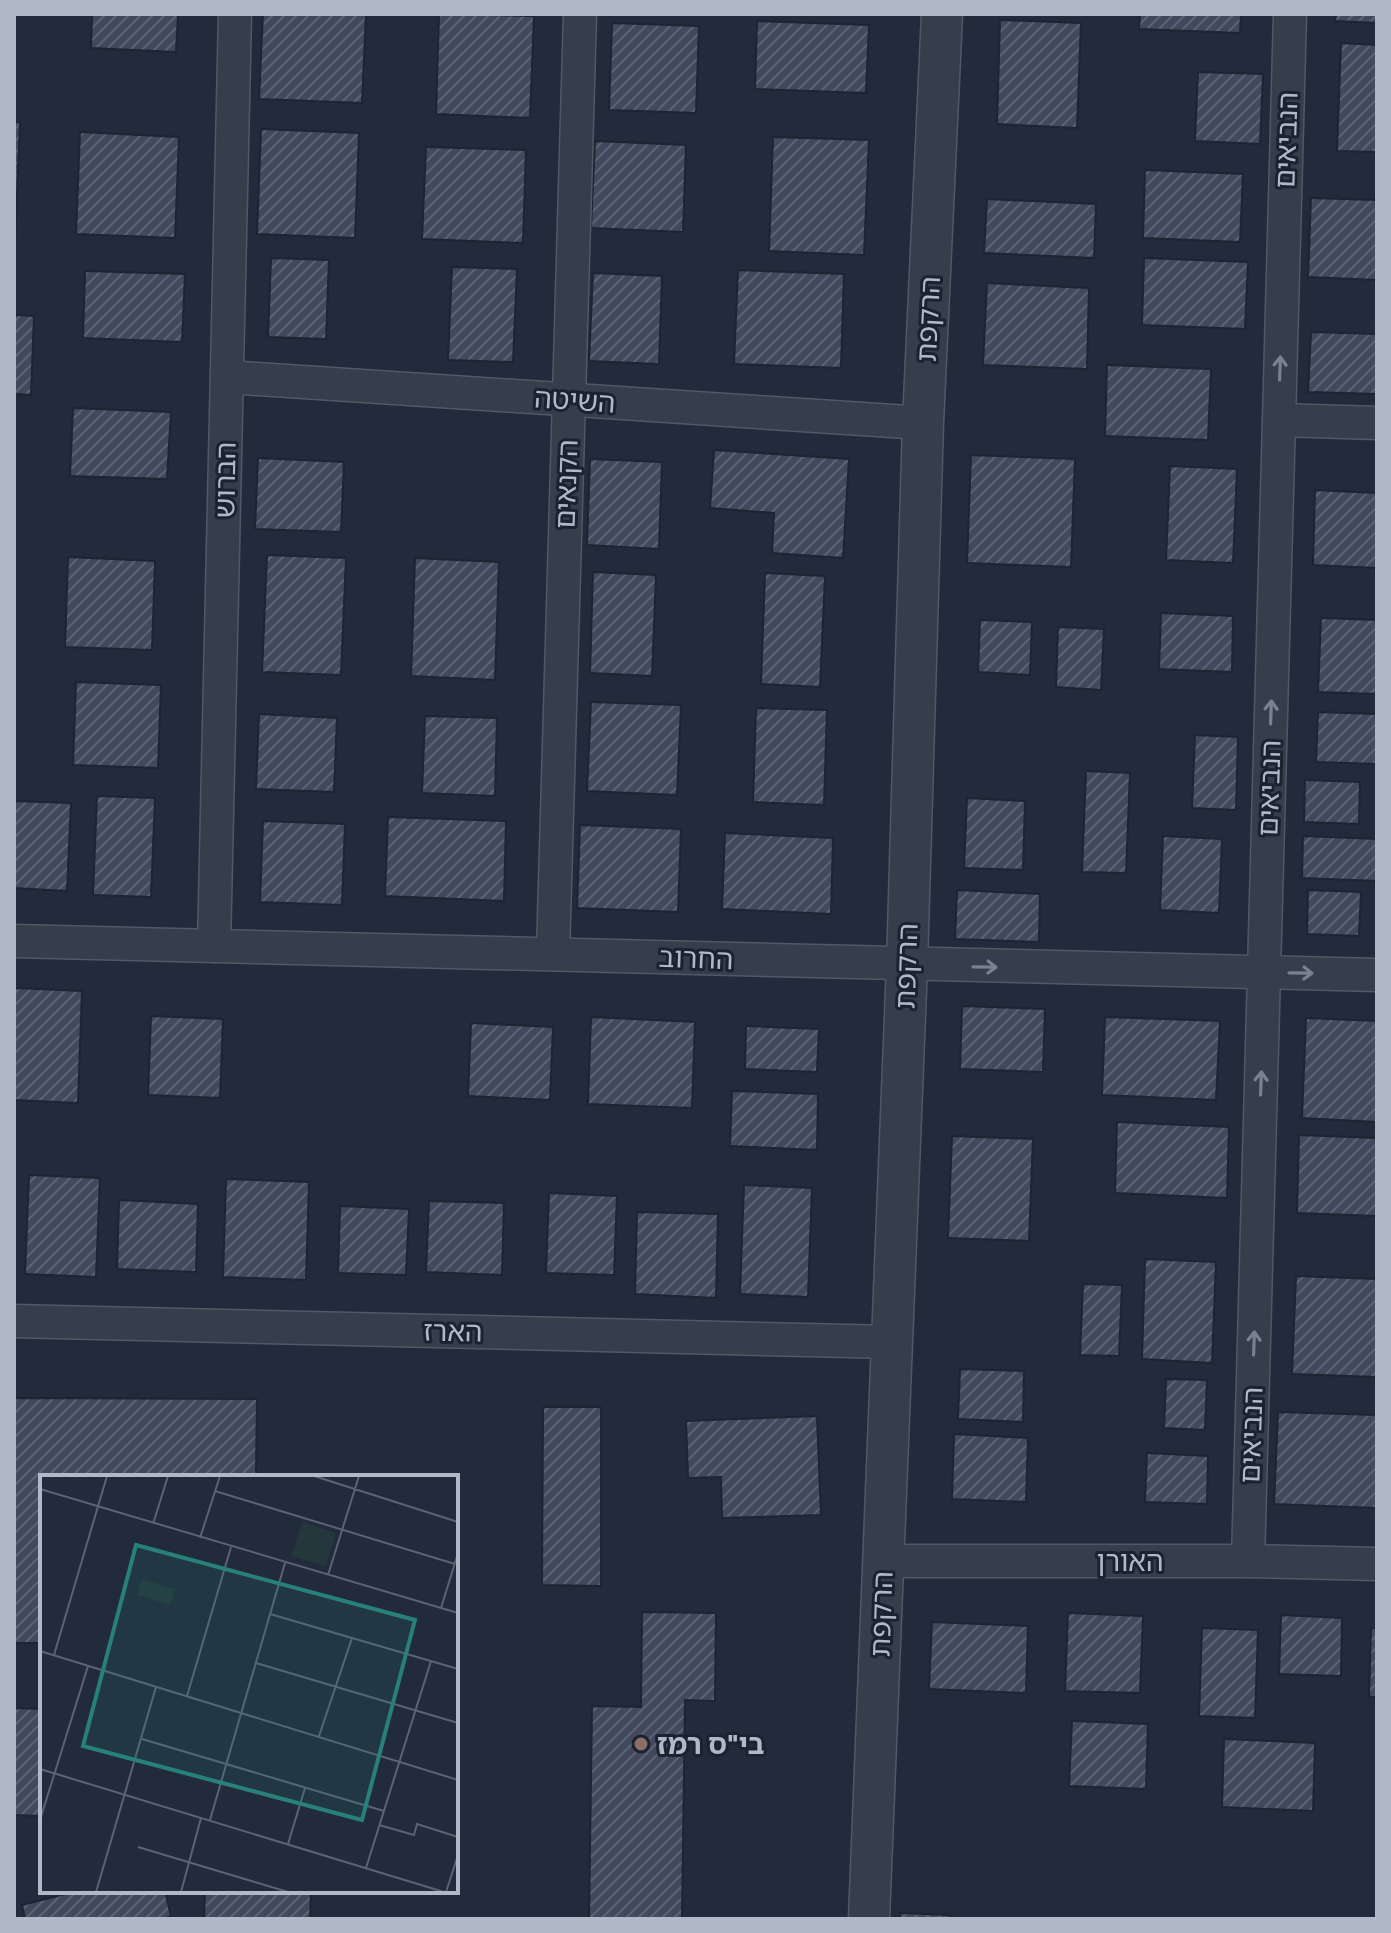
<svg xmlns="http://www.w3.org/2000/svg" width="1391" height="1933" font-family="'Titillium Web','Noto Sans Hebrew',sans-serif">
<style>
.building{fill:url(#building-hatch);stroke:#1d2432;stroke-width:2}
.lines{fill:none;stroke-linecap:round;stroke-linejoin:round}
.minor-casing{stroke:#515866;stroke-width:35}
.tertiary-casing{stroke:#515866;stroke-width:43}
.minor{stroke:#363d4b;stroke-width:32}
.tertiary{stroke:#363d4b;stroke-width:40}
.oneway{stroke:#7a818f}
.education-dot{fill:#8d6e63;stroke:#1b2230;stroke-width:3}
.labels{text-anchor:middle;stroke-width:6;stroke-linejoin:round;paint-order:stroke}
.street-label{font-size:28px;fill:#b1b8c7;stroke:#1b2230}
.poi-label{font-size:28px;font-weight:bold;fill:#b1b8c7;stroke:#1b2230;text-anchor:start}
.inset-road{fill:none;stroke:#5b6373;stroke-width:2}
.view{fill:#27807b;fill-opacity:0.15;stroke:#27807b;stroke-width:4}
.inset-edge{fill:none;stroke:#b1b8c7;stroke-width:4}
</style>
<defs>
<pattern id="building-hatch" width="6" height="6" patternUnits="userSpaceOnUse" patternTransform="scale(2)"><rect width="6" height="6" fill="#414a5d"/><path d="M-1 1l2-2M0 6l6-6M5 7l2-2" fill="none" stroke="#5a6273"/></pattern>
</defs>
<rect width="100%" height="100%" fill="#222b3b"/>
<!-- building -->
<g class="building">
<path d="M92 14H178L176 52 91 48Z"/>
<path d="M263 14H366L362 103 259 99Z"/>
<path d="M439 14 534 16 530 118 436 114Z"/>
<path d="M1140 14H1241L1240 33 1139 29Z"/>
<path d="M1336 14H1377V23L1335 21Z"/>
<path d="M1000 20 1081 23 1077 128 997 124Z"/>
<path d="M757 21 869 25 866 93 755 89Z"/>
<path d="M612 23 699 26 696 113 609 110Z"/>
<path d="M1341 43 1377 45V152L1337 151Z"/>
<path d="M1198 72 1263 74 1260 144 1195 141Z"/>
<path d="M14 122H20L15 245H14Z"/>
<path d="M261 129 359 133 355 238 257 234Z"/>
<path d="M80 132 179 137 175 238 76 234Z"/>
<path d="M773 137 869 140 864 255 769 251Z"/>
<path d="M595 141 686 145 683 232 591 228Z"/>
<path d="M426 147 526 150 523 243 422 239Z"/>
<path d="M1145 170 1243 174 1240 242 1143 238Z"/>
<path d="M1311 198 1377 200V280L1308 277Z"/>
<path d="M987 199 1096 204 1094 258 984 253Z"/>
<path d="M271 258 329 260 326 339 268 337Z"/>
<path d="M1144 258 1248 262 1245 329 1142 325Z"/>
<path d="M452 267 517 269 513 362 448 360Z"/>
<path d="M738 270 844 274 841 368 734 364Z"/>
<path d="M85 271 185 274 182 342 83 338Z"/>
<path d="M593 273 662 276 659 364 589 361Z"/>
<path d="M987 283 1089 288 1087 369 983 365Z"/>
<path d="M14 315 34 316 31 395 14 394Z"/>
<path d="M1311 332 1377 334V394L1308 392Z"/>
<path d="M1107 365 1211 369 1208 440 1105 436Z"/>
<path d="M73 408 171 412 167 479 70 476Z"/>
<path d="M714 450 849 459 843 558 772 553 774 513 710 508Z"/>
<path d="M971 455 1075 459 1071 567 967 563Z"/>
<path d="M258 458 344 462 341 532 255 529Z"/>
<path d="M590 459 662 462 659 549 587 545Z"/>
<path d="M1170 466 1237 469 1233 563 1166 560Z"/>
<path d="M1315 490 1377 493V568L1313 565Z"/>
<path d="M267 555 346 558 341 675 262 672Z"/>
<path d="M68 557 155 561 152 650 65 647Z"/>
<path d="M415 558 499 562 495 680 411 676Z"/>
<path d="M593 572 656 575 652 676 590 673Z"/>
<path d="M765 573 825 576 820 687 761 684Z"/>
<path d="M1161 613 1233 616 1232 672 1159 669Z"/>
<path d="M1321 618 1377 620V694L1318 692Z"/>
<path d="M980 620 1032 622 1030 675 978 672Z"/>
<path d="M1058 627 1104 629 1101 690 1056 687Z"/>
<path d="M76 682 161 685 158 768 73 765Z"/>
<path d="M591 702 681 705 677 795 587 791Z"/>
<path d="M756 708 827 710 824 805 753 802Z"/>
<path d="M1318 712 1377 714V764L1316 762Z"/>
<path d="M259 714 337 718 334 792 256 789Z"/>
<path d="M425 716 497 718 495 796 422 793Z"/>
<path d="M1195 735 1238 737 1236 810 1192 808Z"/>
<path d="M1086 771 1130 773 1126 873 1082 872Z"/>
<path d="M1305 780 1360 782 1359 824 1304 822Z"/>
<path d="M97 796 155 798 151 897 93 895Z"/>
<path d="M967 798 1025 801 1023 870 964 868Z"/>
<path d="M14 801 71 803 67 891 14 888Z"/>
<path d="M388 817 506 821 504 901 385 896Z"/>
<path d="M263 821 345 824 342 905 260 902Z"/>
<path d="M580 825 681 829 678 912 577 908Z"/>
<path d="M725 833 833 838 831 914 722 909Z"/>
<path d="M1163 836 1222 839 1219 913 1160 910Z"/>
<path d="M1303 836 1377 839V881L1302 878Z"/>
<path d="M957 890 1040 894 1039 942 955 939Z"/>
<path d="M1308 890 1361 892 1359 936 1307 934Z"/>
<path d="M15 988 82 991 78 1103 14 1100Z"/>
<path d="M962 1006 1045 1009 1043 1072 960 1069Z"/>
<path d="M151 1016 223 1019 220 1098 148 1095Z"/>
<path d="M591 1017 695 1022 692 1108 588 1104Z"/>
<path d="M1105 1017 1220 1021 1216 1100 1102 1095Z"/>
<path d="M1306 1018 1377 1021V1122L1302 1118Z"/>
<path d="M471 1023 553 1027 550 1100 468 1096Z"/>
<path d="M746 1026 819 1029 817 1072 745 1069Z"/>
<path d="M732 1091 818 1094 817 1150 730 1146Z"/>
<path d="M1117 1122 1229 1127 1227 1198 1115 1193Z"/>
<path d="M1299 1135 1377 1138V1216L1297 1213Z"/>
<path d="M952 1136 1033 1139 1029 1241 948 1238Z"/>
<path d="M29 1175 100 1178 96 1277 25 1274Z"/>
<path d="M226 1179 309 1182 306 1280 223 1277Z"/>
<path d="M744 1185 812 1188 808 1297 740 1294Z"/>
<path d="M549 1193 617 1196 614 1275 546 1273Z"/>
<path d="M119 1200 198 1204 196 1272 117 1269Z"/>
<path d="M429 1201 504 1203 502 1275 426 1272Z"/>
<path d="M340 1206 409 1209 406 1275 338 1273Z"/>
<path d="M637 1212 718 1214 716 1298 635 1294Z"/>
<path d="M1145 1259 1216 1262 1212 1363 1142 1359Z"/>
<path d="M1296 1276 1377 1279V1377L1292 1374Z"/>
<path d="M1083 1284 1122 1285 1119 1356 1080 1355Z"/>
<path d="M960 1369 1024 1371 1023 1422 958 1419Z"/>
<path d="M1166 1379 1207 1380 1205 1430 1164 1428Z"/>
<path d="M14 1398 257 1399 256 1477H42V1643H14Z"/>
<path d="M543 1407H601V1586L542 1585Z"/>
<path d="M1278 1412 1377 1415V1508L1274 1504Z"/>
<path d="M817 1416 821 1515 722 1518 721 1477 688 1478 686 1421Z"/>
<path d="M954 1434 1028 1438 1026 1502 952 1499Z"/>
<path d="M1147 1453 1208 1456 1207 1504 1145 1502Z"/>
<path d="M642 1612 716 1613 715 1701 685 1700 682 1919H589L592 1706 641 1707Z"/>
<path d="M1068 1613 1143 1616 1140 1693 1065 1691Z"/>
<path d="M1281 1615 1342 1618 1341 1676 1279 1674Z"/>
<path d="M932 1622 1028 1626 1026 1693 929 1689Z"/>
<path d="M1202 1628 1258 1630 1255 1718 1199 1716Z"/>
<path d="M1371 1628H1377V1697H1369Z"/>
<path d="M14 1708 42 1709V1816L14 1815Z"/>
<path d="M1072 1721 1148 1724 1146 1789 1069 1786Z"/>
<path d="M1224 1739 1315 1743 1313 1811 1222 1807Z"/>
<path d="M77 1891H165L171 1916 163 1919H25L22 1905Z"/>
<path d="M205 1891H311L310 1919H204Z"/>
<path d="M900 1913 950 1915V1919H900Z"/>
</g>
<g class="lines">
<defs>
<g id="minor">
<path d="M227 377 923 423"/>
<path d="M1279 420 1377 423"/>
<path d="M14 941 1377 975"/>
<path d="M214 946 235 14"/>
<path d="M553 953 580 14"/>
<path d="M14 1321 892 1342"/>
<path d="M883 1561H1248L1377 1564"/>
<path d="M1248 1561 1290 14"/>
</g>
<path id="tertiary" d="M869 1919 907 965 923 423 942 14"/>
</defs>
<!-- minor casing -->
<use href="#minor" class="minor-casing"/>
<!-- tertiary casing -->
<use href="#tertiary" class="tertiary-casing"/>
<!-- minor -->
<use href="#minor" class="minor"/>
<!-- tertiary -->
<use href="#tertiary" class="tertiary"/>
</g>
<!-- one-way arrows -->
<defs><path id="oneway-shaft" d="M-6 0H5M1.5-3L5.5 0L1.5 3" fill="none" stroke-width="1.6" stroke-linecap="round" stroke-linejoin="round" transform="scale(2)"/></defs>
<g class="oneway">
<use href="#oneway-shaft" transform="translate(1280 368) rotate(-88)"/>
<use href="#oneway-shaft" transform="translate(1271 712) rotate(-88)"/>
<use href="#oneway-shaft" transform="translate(985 967) rotate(1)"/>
<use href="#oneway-shaft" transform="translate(1301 973) rotate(1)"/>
<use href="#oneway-shaft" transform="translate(1261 1083) rotate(-88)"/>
<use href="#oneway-shaft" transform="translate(1254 1343) rotate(-88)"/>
</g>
<!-- markers -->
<circle class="education-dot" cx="641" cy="1744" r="8"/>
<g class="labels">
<!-- street labels -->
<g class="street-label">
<text transform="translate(1286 140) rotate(-88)" y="10">הנביאים</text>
<text transform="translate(928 319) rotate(-87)" y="10">הרקפת</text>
<text transform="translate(575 400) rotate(4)" y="10">השיטה</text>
<text transform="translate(225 480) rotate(-89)" y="10">הברוש</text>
<text transform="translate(566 484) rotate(-88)" y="10">הקנאים</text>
<text transform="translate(1269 788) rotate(-88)" y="10">הנביאים</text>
<text transform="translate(696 958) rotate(2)" y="10">החרוב</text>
<text transform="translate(906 966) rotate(-88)" y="10">הרקפת</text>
<text transform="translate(453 1331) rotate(1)" y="10">הארז</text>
<text transform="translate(1251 1435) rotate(-88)" y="10">הנביאים</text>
<text x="1130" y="1571">האורן</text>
<text transform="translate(881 1614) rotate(-88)" y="10">הרקפת</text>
</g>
<!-- poi labels -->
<g class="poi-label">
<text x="657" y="1754">בי"ס רמז</text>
</g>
</g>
<!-- overview -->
<g transform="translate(40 1475)">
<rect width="418" height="418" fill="#222b3b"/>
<path d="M262 47 296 58 286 91 251 81ZM102 104 135 114 130 130 97 120Z" fill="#24373c"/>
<path class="inset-road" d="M274 1 418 47M0 14 418 138M175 16 415 89M113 49 128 1M160 63 180 1M288 100 319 1M401 133 418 78M230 139 418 194M0 176 418 305M14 180 67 1M216 188 418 248M147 221 191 72M279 261 312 163M102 264 344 336M0 294 404 417M0 345 48 191M170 345 245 88M339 350 374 360 377 349 418 362M248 369 265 313M98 372 248 417M326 393 391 186M56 417 116 212M141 417 161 343M406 417 418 380"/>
<path class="view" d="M96 70 375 145 322 345 43 271Z"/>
<rect width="418" height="418" class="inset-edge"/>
</g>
<!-- border -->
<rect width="1391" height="1933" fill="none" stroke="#b1b8c7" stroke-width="32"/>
</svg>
